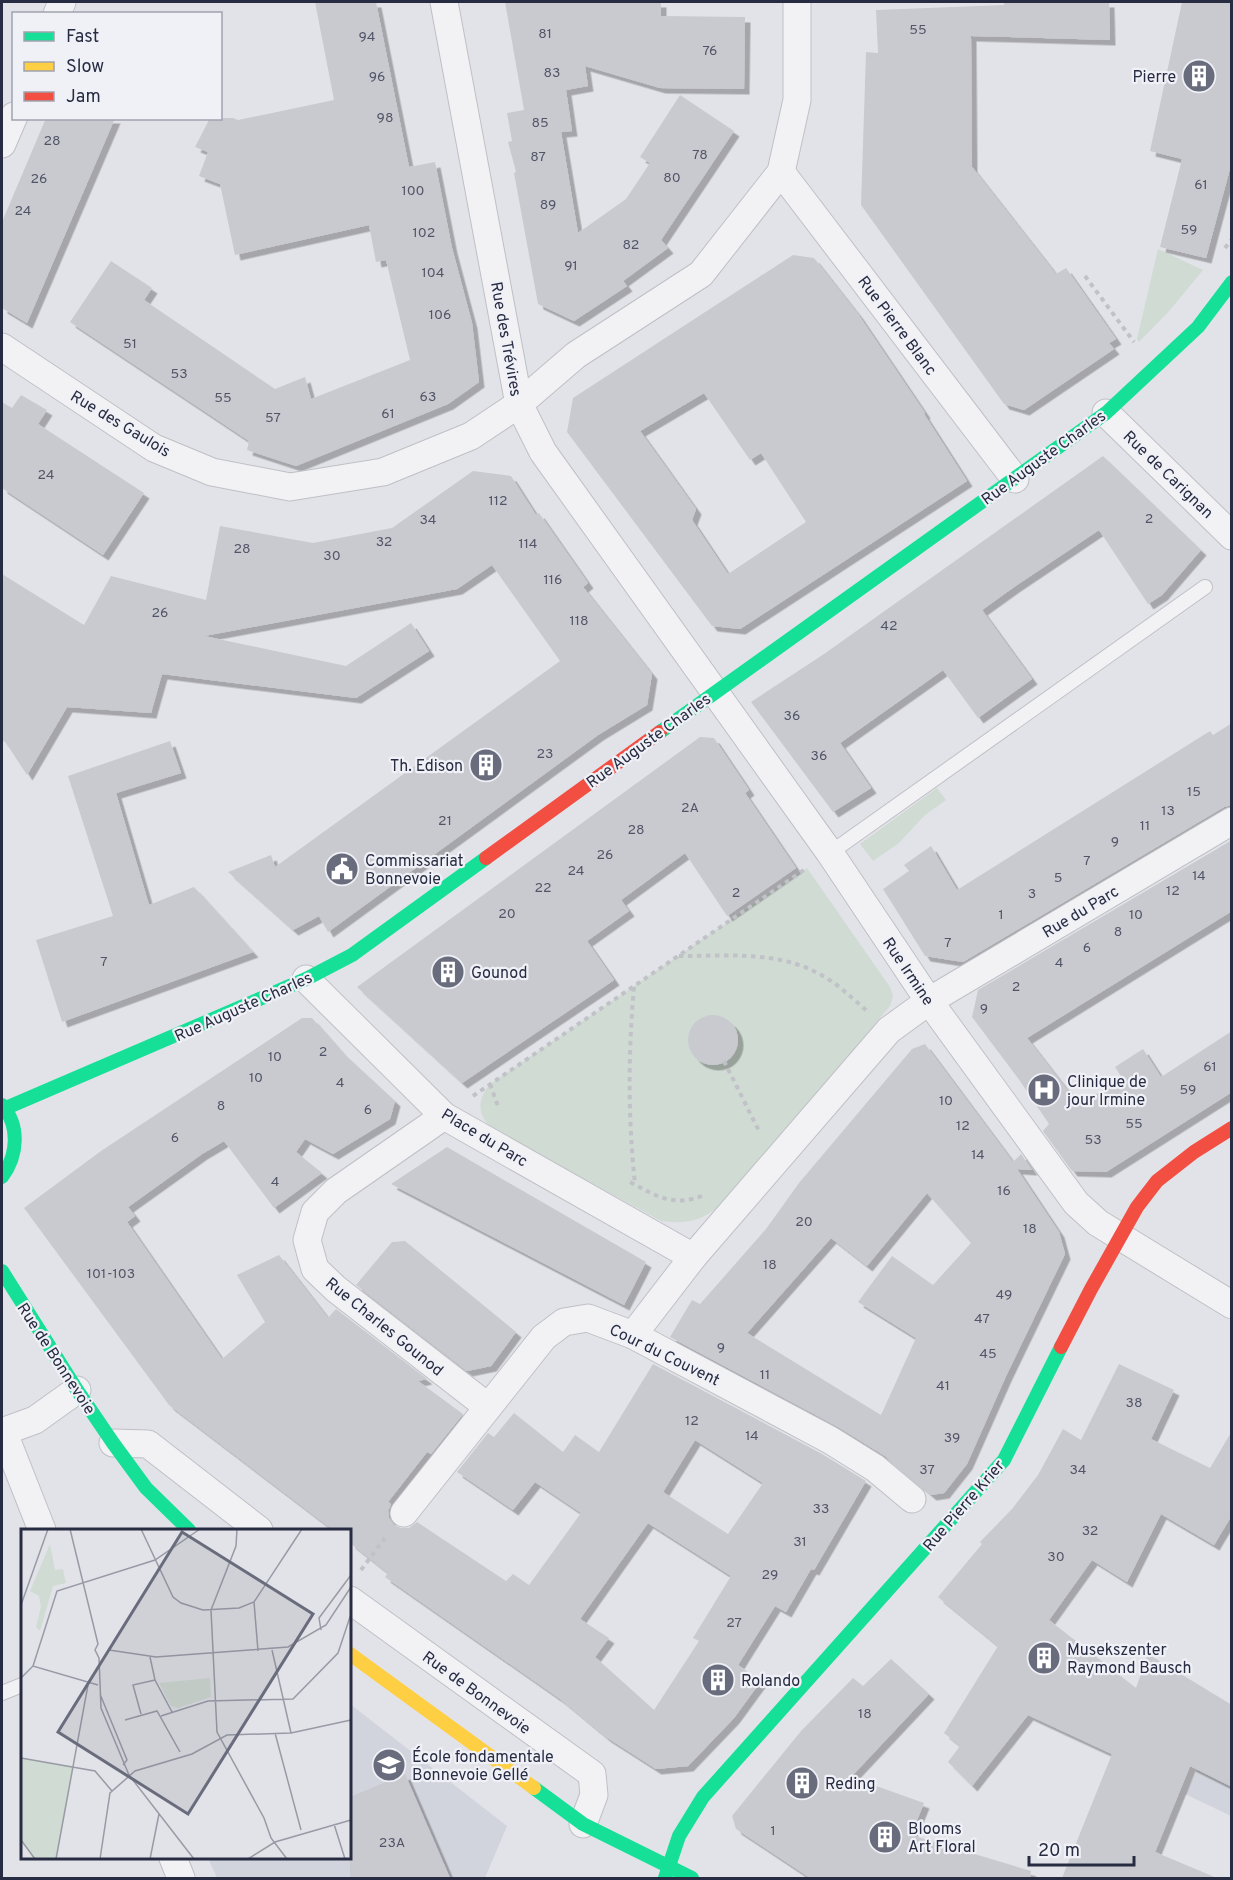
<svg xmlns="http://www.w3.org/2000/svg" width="1233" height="1880" font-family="Overpass,sans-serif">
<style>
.built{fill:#d2d4dd}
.green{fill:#d0dbd3}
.building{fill:#c9cad0;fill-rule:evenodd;filter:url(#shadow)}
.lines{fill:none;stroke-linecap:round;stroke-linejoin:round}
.lane-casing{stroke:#bfc0c6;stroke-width:16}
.street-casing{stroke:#bfc0c6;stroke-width:29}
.path{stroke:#c1c2c8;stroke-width:4;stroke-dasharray:4.5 4.5;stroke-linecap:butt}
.lane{stroke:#f2f2f4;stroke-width:14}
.street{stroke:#f2f2f4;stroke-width:27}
.fast{stroke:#16e098;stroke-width:14}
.slow{stroke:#ffcf43;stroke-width:14}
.jam{stroke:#f24e42;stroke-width:14}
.labels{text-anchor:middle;stroke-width:4.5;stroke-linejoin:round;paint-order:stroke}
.number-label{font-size:14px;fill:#525567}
.poi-label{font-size:16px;fill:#282c42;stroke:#f0f1f7;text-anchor:start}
.street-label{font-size:16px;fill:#282c42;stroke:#f0f1f7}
.inset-road{fill:none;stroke:#989aa6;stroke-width:1.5}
.view{fill:#696c7c;fill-opacity:0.15;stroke:#696c7c;stroke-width:3}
.inset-edge{fill:none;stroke:#282c42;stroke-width:3}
</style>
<defs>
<filter id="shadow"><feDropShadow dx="5.5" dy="5.5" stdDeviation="0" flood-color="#0004"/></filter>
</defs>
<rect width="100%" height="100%" fill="#e2e3e8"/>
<!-- built -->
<g class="built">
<path d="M1231 1701V1816L1185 1794Z"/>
<path d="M350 1704 507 1826 485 1878H217L208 1858H350Z"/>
</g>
<!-- green -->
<g class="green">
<path d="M1158 249 1203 270 1170 310 1139 342 1137 339Z"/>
<path d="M937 788 946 800 925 815 899 843 873 861 860 844Z"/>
<path d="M807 868 890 987 893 996 890 1006 729 1197C706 1219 692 1225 661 1221L491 1128C477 1113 477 1100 490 1084Z"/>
</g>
<!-- building -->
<g class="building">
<path d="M315 2H376L409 167 435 162 452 248 472 323 479 382 448 404 296 466 247 450 249 441 70 322 111 261 152 288 144 300 275 389 305 377 311 399 410 360 386 260 376 262 369 225 235 255 220 184 199 176 208 152 195 147 210 118H233L238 120 334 100Z"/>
<path d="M505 2H661V16L745 17 744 89 660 88 585 66 588 86 566 90 572 131 561 132 578 233 626 199 650 163 640 157 680 95 734 131 661 240 668 248 623 281 627 286 574 321 538 304 514 173 516 172 508 142 512 141 507 113 524 110Z"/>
<path d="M1004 2H1109L1110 40 971 36 972 167 1056 274 1066 268 1116 339 1109 343 1114 349 1024 410 1004 404 861 205 866 52 878 53 876 10 1004 5Z"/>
<path d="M1182 2H1232V161L1206 258 1160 247 1182 159 1150 151Z"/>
<path d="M46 118H115L27 323 2 308V222Z"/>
<path d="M793 255 814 258 858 314 925 413 924 414 967 481 740 629 712 626 567 432 573 398ZM704 393 750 460 761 453 806 522 728 574 692 520 696 509 640 431Z"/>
<path d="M21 395 47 410 38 424 144 493 103 555 2 488V402L12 408Z"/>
<path d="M1103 456 1201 550 1162 595 1148 604 1099 530 1014 587 982 610 1032 679 978 718 943 670 840 743 871 788 833 812 751 702 824 654Z"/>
<path d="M473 471 511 476 536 515 539 513 588 583 583 587 652 674 647 705 598 735 328 932 319 916 293 930 228 872 271 855 275 867 560 661 492 565 457 589 204 636 346 666 411 623 429 651 356 698 162 674 151 713 67 707 27 775 6 743 2 740V574L84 625 111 576 206 600 220 526 313 543 392 528Z"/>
<path d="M1232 723V805L1224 807 963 962 925 956 883 889 909 871 904 865 931 846 957 890 1210 731 1213 735Z"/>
<path d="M700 737 714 738 749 790 745 793 796 868 727 916 685 853 621 900 629 911 587 941 614 980 462 1083 357 987Z"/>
<path d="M170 741 181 773 116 793 149 905 194 887 253 952 62 1022 36 940 113 916 68 776Z"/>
<path d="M1232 840V911L1027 1038 1079 1105 1122 1078 1115 1067 1143 1049 1161 1077 1232 1031V1092L1106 1172 1072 1171 1043 1131 1049 1124 1020 1081 972 1017 978 990Z"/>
<circle cx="713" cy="1040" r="25"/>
<path d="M302 1018H312L342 1052 395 1101 390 1119 333 1154 305 1139 296 1152 322 1173 274 1208 224 1141 202 1154 128 1207 135 1216 127 1222 222 1359 265 1322 237 1275 279 1255 328 1318 336 1309 427 1379 418 1381 463 1414 431 1454 427 1452 388 1502 391 1504 388 1511 389 1518 394 1525 401 1528H409L417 1522 506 1581 513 1574 529 1585 581 1513 535 1482 513 1510 457 1472 488 1433 494 1437 514 1413 563 1452 575 1435 599 1452 653 1364 822 1454 866 1481 814 1570 811 1569 786 1612 775 1606 738 1665 761 1681 734 1718 688 1766 656 1769 606 1737 560 1699 385 1577 388 1573 350 1543V1530H333L169 1405 24 1208 101 1151ZM695 1440 763 1483 728 1534 663 1492ZM648 1523 731 1576 693 1638 699 1641 654 1710 595 1657 609 1638 580 1619Z"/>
<path d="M925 1044 1013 1162 1021 1154 1032 1170 1017 1169 1059 1232 1065 1254 1006 1376 967 1464 944 1493 931 1495 885 1456 838 1427 670 1337 692 1300 700 1304 766 1229 799 1183 912 1049ZM927 1193 971 1243 933 1285 892 1256 858 1302 916 1338 881 1415 747 1333 831 1238 867 1266Z"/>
<path d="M447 1147 646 1262 624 1305 391 1184Z"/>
<path d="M405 1241 516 1332 491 1366 467 1371 356 1285 392 1242Z"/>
<path d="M1119 1364 1174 1390 1151 1439 1210 1468 1232 1431V1515L1214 1545 1161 1514 1127 1582 1092 1560 1049 1620 1136 1688 1148 1654 1232 1705V1787L1190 1766 1155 1852 1217 1878H1062L1112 1754 1028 1715 972 1786 948 1762 960 1746 944 1733 998 1646 938 1597 982 1544 980 1542 1012 1509 1038 1475 1063 1429 1081 1440Z"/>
<path d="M891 1659 929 1694 851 1777 924 1803 911 1835 1031 1871 1030 1878H810L736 1829 732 1816 801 1731 853 1678 863 1686Z"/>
<path d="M405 1774 450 1878H350V1797Z"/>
</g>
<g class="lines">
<defs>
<g id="lane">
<path d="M830 853 1205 587"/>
<path d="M2 1693 22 1685"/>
</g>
<g id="street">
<path d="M444 2 519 404 543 452 830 853 929 1001 1076 1203 1098 1223 1232 1305"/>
<path d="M57 14 62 2"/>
<path d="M2 144 14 116"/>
<path d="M781 172 1015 479"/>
<path d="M2 347 154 448 212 472 290 487 383 472 471 436 519 404 576 355 701 274 781 172 797 100V2"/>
<path d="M1106 413 1232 536"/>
<path d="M306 979 444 1116 693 1257"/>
<path d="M444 1116 336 1191 315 1212 307 1240 315 1269 336 1289 488 1407"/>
<path d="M633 1335 693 1257 889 1030 929 1001 1232 821"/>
<path d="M3 1431 42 1530"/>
<path d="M2 1432 35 1420 77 1390"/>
<path d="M113 1443 148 1444 259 1530"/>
<path d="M404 1513 544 1337 564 1322 588 1318 633 1335 830 1440 875 1468 912 1499"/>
<path d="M350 1600 592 1774 594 1795 583 1824"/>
<path d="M173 1858 181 1878"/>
</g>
</defs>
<!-- lane casing -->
<use href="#lane" class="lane-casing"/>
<!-- street casing -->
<use href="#street" class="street-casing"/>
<!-- path -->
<g class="path">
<path d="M1225 248 1232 239"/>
<path d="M1085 276 1134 342"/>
<path d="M679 956C727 956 779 950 823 976 839 985 852 998 866 1010"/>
<path d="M634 987C628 1055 628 1117 635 1184"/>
<path d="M724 1061 759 1131"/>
<path d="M490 1084 499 1109"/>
<path d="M473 1096 804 870"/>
<path d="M630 1182C656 1196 673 1207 702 1196"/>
<path d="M361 1570 385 1538"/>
</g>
<!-- lane -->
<use href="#lane" class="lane"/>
<!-- street -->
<use href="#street" class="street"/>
<!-- fast -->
<g class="fast">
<path d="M660 732 1106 413 1198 327 1232 282"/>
<path d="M2 1105C20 1126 18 1155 2 1177"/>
<path d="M6 1108 306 979 352 955 486 858"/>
<path d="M2 1271 77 1390 113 1443 146 1488 189 1530"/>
<path d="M534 1788 583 1824 692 1878"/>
<path d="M665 1878 679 1836 703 1797 1004 1460 1061 1347"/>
</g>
<!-- slow -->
<path class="slow" d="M350 1654 534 1788"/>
<!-- jam -->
<g class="jam">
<path d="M486 858 660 732"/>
<path d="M1061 1347 1091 1289 1137 1207 1157 1181 1194 1152 1232 1128"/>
</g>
</g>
<!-- icons -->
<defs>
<symbol id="building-disc" viewBox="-11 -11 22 22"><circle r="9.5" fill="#696c7c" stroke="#f0f1f7"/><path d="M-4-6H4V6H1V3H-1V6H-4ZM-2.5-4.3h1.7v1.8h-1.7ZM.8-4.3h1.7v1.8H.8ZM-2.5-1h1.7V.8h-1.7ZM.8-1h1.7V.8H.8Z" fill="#fff"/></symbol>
<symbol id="civic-disc" viewBox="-11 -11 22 22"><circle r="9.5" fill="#696c7c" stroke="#f0f1f7"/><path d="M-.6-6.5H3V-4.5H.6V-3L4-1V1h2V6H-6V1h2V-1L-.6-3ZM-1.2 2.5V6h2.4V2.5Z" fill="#fff"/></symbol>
<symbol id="hospital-disc" viewBox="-11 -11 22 22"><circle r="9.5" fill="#696c7c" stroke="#f0f1f7"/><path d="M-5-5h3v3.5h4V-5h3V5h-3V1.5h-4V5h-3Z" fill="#fff"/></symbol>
<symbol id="school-disc" viewBox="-11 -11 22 22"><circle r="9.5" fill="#696c7c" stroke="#f0f1f7"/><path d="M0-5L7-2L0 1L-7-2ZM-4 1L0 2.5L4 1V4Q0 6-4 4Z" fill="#fff"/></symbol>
</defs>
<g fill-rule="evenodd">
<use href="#building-disc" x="1180" y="57" width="38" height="38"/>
<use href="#building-disc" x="467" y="746" width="38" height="38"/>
<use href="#civic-disc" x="323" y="850" width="38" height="38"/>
<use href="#building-disc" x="429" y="953" width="38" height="38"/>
<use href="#hospital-disc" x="1025" y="1071" width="38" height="38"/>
<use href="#building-disc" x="1025" y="1639" width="38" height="38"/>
<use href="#building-disc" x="699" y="1661" width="38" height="38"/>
<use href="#school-disc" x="370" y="1746" width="38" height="38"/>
<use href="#building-disc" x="783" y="1764" width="38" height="38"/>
<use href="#building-disc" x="866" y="1818" width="38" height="38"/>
</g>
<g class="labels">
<!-- number labels -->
<g class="number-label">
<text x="918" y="34">55</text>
<text x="545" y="38">81</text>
<text x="367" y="41">94</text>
<text x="710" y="55">76</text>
<text x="552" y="77">83</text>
<text x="377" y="81">96</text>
<text x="385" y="122">98</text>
<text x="540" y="127">85</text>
<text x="52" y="145">28</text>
<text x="700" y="159">78</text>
<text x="538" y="161">87</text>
<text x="672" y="182">80</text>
<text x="39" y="183">26</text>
<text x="1201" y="189">61</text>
<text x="413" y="195">100</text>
<text x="548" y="209">89</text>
<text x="23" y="215">24</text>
<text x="1189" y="234">59</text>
<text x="424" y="237">102</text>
<text x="631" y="249">82</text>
<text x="571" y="270">91</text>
<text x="433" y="277">104</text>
<text x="440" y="319">106</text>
<text x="130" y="348">51</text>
<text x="179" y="378">53</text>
<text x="428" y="401">63</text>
<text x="223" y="402">55</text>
<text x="388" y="418">61</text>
<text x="273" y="422">57</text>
<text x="46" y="479">24</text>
<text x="498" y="505">112</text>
<text x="1149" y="523">2</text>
<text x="428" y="524">34</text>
<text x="384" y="546">32</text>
<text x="528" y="548">114</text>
<text x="242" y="553">28</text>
<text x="332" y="560">30</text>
<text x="553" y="584">116</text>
<text x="160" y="617">26</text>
<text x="579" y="625">118</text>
<text x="889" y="630">42</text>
<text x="792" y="720">36</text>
<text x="545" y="758">23</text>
<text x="819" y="760">36</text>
<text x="1194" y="796">15</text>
<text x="690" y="812">2A</text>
<text x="1168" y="815">13</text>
<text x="445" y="825">21</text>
<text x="1145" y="830">11</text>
<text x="636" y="834">28</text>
<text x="1115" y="846">9</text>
<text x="605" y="859">26</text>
<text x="1087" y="865">7</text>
<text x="576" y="875">24</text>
<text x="1199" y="880">14</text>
<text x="1058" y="882">5</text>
<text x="543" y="892">22</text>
<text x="1173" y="895">12</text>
<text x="736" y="897">2</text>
<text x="1032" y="898">3</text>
<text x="507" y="918">20</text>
<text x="1001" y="919">1</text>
<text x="1136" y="919">10</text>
<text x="1118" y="936">8</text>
<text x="948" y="947">7</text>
<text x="1087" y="952">6</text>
<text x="104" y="966">7</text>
<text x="1059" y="967">4</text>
<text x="1016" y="991">2</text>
<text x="984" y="1013">9</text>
<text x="323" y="1056">2</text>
<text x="275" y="1061">10</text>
<text x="1210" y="1071">61</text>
<text x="256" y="1082">10</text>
<text x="340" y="1087">4</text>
<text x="1188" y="1094">59</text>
<text x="946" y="1105">10</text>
<text x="221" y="1110">8</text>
<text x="368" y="1114">6</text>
<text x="1134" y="1128">55</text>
<text x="963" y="1130">12</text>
<text x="175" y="1142">6</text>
<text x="1093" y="1144">53</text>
<text x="978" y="1159">14</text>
<text x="275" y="1186">4</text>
<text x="1004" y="1195">16</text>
<text x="804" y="1226">20</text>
<text x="1030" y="1233">18</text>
<text x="770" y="1269">18</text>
<text x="111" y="1278">101-103</text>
<text x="1004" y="1299">49</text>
<text x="982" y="1323">47</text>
<text x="721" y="1352">9</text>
<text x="988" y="1358">45</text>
<text x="765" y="1379">11</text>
<text x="943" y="1390">41</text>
<text x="1134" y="1407">38</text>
<text x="692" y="1425">12</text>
<text x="752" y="1440">14</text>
<text x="952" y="1442">39</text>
<text x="927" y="1474">37</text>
<text x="1078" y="1474">34</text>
<text x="821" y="1513">33</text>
<text x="1090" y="1535">32</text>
<text x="800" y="1546">31</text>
<text x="1056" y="1561">30</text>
<text x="770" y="1579">29</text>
<text x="734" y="1627">27</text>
<text x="865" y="1718">18</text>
<text x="773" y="1835">1</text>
<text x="392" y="1847">23A</text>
</g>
<!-- poi labels -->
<g class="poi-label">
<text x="1176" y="82" text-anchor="end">Pierre</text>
<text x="463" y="771" text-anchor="end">Th. Edison</text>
<text x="365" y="866">Commissariat<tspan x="365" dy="18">Bonnevoie</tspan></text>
<text x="471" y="978">Gounod</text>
<text x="1067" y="1087">Clinique de<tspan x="1067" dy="18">jour Irmine</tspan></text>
<text x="1067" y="1655">Musekszenter<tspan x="1067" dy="18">Raymond Bausch</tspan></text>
<text x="741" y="1686">Rolando</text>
<text x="412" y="1762">École fondamentale<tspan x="412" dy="18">Bonnevoie Gellé</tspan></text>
<text x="825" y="1789">Reding</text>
<text x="908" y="1834">Blooms<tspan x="908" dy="18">Art Floral</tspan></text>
</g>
<!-- street labels -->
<g class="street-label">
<text transform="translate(898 325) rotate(53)" y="6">Rue Pierre Blanc</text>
<text transform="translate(507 339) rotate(80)" y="6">Rue des Trévires</text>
<text transform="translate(121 423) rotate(31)" y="6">Rue des Gaulois</text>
<text transform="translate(1043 457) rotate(-36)" y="6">Rue Auguste Charles</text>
<text transform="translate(1169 474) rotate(44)" y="6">Rue de Carignan</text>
<text transform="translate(648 740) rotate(-36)" y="6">Rue Auguste Charles</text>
<text transform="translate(1080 911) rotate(-31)" y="6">Rue du Parc</text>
<text transform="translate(909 971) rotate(56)" y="6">Rue Irmine</text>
<text transform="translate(243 1006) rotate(-24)" y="6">Rue Auguste Charles</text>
<text transform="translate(485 1137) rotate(31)" y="6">Place du Parc</text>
<text transform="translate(385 1326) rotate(39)" y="6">Rue Charles Gounod</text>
<text transform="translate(665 1354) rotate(26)" y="6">Cour du Couvent</text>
<text transform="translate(57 1358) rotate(57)" y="6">Rue de Bonnevoie</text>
<text transform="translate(963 1505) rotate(-49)" y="6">Rue Pierre Krier</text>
<text transform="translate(477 1692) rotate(36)" y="6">Rue de Bonnevoie</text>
</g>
</g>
<!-- overview -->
<g transform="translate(21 1529)">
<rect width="330" height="330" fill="#e2e3e8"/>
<path d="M29 15 34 41 42 40 45 54 32 57 19 102 15 98 20 78 18 67 9 62ZM189 149 190 168 157 179 150 177 138 154ZM0 229 52 238 35 330H14L0 311Z" fill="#d0dbd3"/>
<path class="inset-road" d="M49 0 77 115 74 121 78 129 80 179 108 246M120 0 152 68 160 74 182 81 218 79 233 73 281 0M216 0 215 17 190 81 196 203 243 289 250 309 266 330M233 73 237 122M0 76 27 0M300 101 298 89 330 46M88 121 135 128 267 118 305 96 330 58M251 121 270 204M129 128 134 151 151 183M12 137 36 62 134 31 179 0M0 149 12 137 77 156M79 165 106 231 102 236M120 185 112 156 134 151M140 187 187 172 272 170 317 124 330 85M104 191 136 182 159 223M254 204 280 301M0 229 74 242 91 262M108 246 173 330M313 295 324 330M0 311 14 330M35 330 67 156M79 330 89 264 114 242 171 225 206 206 270 204 330 191M129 330 138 285M227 330 254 313 330 291"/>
<path class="view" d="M161 3 292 85 167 285 37 203Z"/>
<rect width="330" height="330" class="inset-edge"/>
</g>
<!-- border -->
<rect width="1233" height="1880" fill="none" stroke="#282c42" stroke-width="6"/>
<!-- legend -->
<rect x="12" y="12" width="210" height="108" fill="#f0f1f7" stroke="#a0a2af" stroke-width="1.5"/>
<rect x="24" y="32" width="30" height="9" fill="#16e098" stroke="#a0a2af" stroke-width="1.5"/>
<text x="66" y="42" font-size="18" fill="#282c42">Fast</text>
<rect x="24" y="62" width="30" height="9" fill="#ffcf43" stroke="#a0a2af" stroke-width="1.5"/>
<text x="66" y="72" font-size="18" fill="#282c42">Slow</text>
<rect x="24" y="92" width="30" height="9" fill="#f24e42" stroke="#a0a2af" stroke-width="1.5"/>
<text x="66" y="102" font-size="18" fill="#282c42">Jam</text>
<!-- scale -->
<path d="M1029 1856v9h105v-9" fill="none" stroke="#282c42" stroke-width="3"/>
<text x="1038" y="1856" font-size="18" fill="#282c42" stroke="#f0f1f7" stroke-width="4.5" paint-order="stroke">20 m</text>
</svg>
